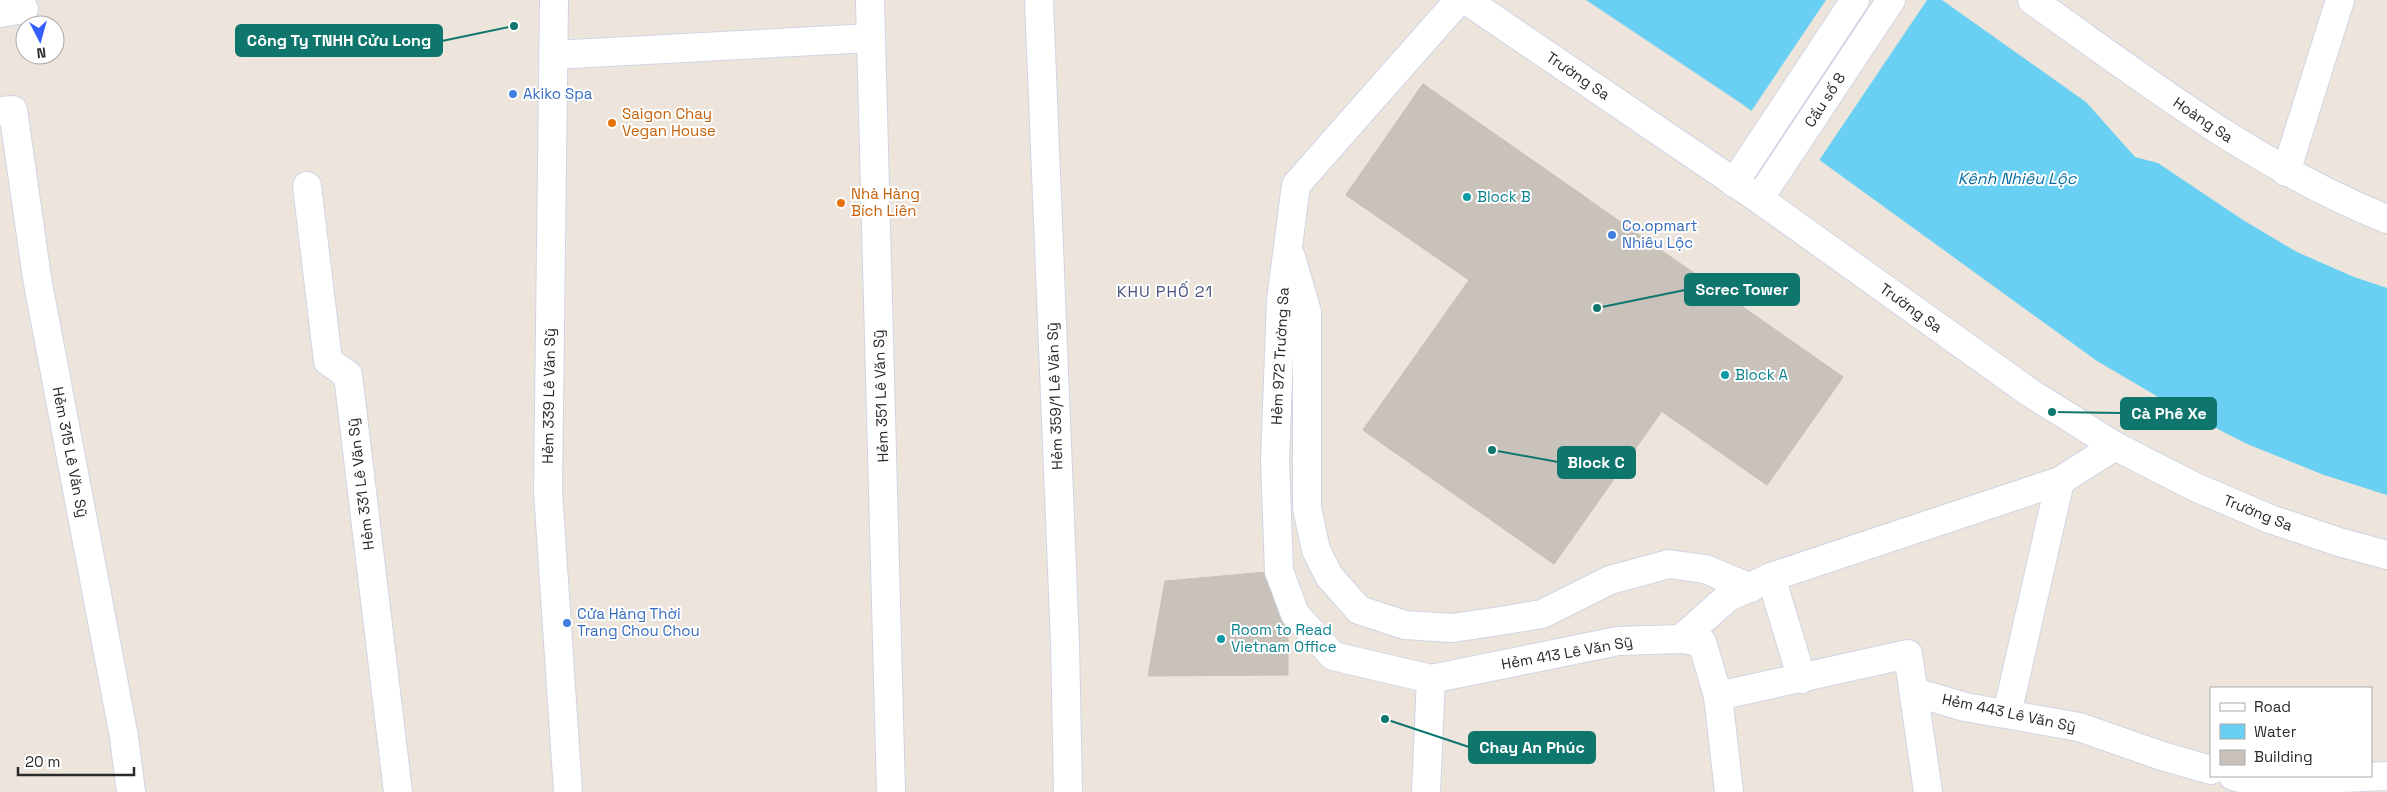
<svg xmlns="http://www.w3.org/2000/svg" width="2387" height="792" font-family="'Space Grotesk',sans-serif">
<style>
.water{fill:#69d0f4}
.pier{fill:#ede5db}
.building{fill:#c8c2bb;stroke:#c8c1b5}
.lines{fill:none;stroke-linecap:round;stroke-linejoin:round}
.minor-casing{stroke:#d0d4e4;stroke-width:30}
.minor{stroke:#fff;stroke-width:28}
.shop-dot{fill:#3f7fe0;stroke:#fff;stroke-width:2}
.food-dot{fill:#e8710a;stroke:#fff;stroke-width:2}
.culture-dot{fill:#0f9aa8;stroke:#fff;stroke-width:2}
.labels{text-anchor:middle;stroke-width:4;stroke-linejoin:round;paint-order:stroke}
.street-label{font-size:15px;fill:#2a2a2a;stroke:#fff}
.shop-label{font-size:15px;fill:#366cbe;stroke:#fff;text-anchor:start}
.food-label{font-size:15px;fill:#c56008;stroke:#fff;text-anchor:start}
.culture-label{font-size:15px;fill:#0d838f;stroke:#fff;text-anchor:start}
.water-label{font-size:16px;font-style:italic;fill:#076da1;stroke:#fff}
.neighbourhood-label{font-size:16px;letter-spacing:1px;fill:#48527d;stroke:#fff}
.leader{fill:none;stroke:#0f766e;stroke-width:2}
.callout-dot{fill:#0f766e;stroke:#fff;stroke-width:2}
.callout{fill:#0f766e;stroke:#0f766e;stroke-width:2}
.callout-label{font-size:16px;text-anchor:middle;font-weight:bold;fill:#fff}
</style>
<rect width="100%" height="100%" fill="#ede5db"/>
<!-- water -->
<path class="water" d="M1586 0H1942L2086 102 2135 157 2158 163 2243 220 2297 252 2354 277 2387 288V495L2324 475 2247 444 2177 408 2097 361 1742 104Z"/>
<!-- pier -->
<path class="pier" d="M1826 0H1927L1818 162 1750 113Z"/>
<!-- building -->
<g class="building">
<path d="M1423 84 1843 377 1767 485 1662 411 1554 564 1363 430 1469 280 1346 195Z"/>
<path d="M1423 84 1588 199 1511 308 1346 195Z"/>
<path d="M1684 266 1843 377 1767 485 1607 373Z"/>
<path d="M1430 336 1621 469 1554 564 1363 430Z"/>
<path d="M1279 571 1288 602V675L1148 676 1165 581Z"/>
</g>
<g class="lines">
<defs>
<g id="minor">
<path d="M554 0 548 491 568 792"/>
<path d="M870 0 891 792"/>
<path d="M1039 0 1065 643 1068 792"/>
<path d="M1459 0 1296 185 1281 300 1275 460 1279 571 1295 614 1333 656 1431 679 1618 641 1681 639 1702 642 1718 696 1729 792"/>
<path d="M1466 0 1759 199 2029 392 2115 446 2195 487 2270 519 2339 542 2387 555"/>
<path d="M2032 0C2147 81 2255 166 2387 219"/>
<path d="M0 13 24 9"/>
<path d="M553 55 871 38"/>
<path d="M0 111 13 110 37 278 124 737 131 792"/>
<path d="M2286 172 2340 0"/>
<path d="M1734 183 1855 0"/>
<path d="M307 186 328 361 348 375 398 792"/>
<path d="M1759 199 1891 0"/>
<path d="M1291 257 1307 312V508L1316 550 1329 576 1359 610 1405 625 1452 628 1500 621 1542 614 1610 580 1669 564 1705 569 1751 588"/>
<path d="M1771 577 1802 679"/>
<path d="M1681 639 1727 598 1771 577 2060 481 2115 446"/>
<path d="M1914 692 1965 707 2079 727 2162 756 2211 770"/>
<path d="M1718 696 1908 654 1928 792"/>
<path d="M2007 714 2060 481"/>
<path d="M2233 776 2256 782 2387 776"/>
<path d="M1426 792 1431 679"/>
</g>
</defs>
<!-- minor casing -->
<use href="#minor" class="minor-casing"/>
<!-- minor -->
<use href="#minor" class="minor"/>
</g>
<!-- markers -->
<g class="shop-dot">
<circle cx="513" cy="94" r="5"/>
<circle cx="1612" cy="235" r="5"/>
<circle cx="567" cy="623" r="5"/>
</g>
<g class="food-dot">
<circle cx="612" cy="123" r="5"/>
<circle cx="841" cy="203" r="5"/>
</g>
<g class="culture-dot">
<circle cx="1467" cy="197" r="5"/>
<circle cx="1725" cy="375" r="5"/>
<circle cx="1221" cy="639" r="5"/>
</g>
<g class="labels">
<!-- street labels -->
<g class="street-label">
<text transform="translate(1578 76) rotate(34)" y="5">Trường Sa</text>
<text transform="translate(1825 100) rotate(-57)" y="5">Cầu số 8</text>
<text transform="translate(2203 120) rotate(34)" y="5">Hoàng Sa</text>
<text transform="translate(1911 308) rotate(36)" y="5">Trường Sa</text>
<text transform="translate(1280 356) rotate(-87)" y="5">Hẻm 972 Trường Sa</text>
<text transform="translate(549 396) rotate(-89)" y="5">Hẻm 339 Lê Văn Sỹ</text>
<text transform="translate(881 396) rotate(-92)" y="5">Hẻm 351 Lê Văn Sỹ</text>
<text transform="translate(1055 396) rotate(-92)" y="5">Hẻm 359/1 Lê Văn Sỹ</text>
<text transform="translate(70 452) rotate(79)" y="5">Hẻm 315 Lê Văn Sỹ</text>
<text transform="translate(361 484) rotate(-97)" y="5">Hẻm 331 Lê Văn Sỹ</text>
<text transform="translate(2258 513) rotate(22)" y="5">Trường Sa</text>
<text transform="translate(1567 653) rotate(-10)" y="5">Hẻm 413 Lê Văn Sỹ</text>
<text transform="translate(2009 713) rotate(12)" y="5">Hẻm 443 Lê Văn Sỹ</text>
</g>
<!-- shop labels -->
<g class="shop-label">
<text x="523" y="99">Akiko Spa</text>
<text x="1622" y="231">Co.opmart<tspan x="1622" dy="17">Nhiêu Lộc</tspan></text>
<text x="577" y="619">Cửa Hàng Thời<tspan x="577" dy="17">Trang Chou Chou</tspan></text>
</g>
<!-- food labels -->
<g class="food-label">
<text x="622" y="119">Saigon Chay<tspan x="622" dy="17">Vegan House</tspan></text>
<text x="851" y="199">Nhà Hàng<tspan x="851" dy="17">Bích Liên</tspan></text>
</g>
<!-- culture labels -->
<g class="culture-label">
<text x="1477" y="202">Block B</text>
<text x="1735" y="380">Block A</text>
<text x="1231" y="635">Room to Read<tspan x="1231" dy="17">Vietnam Office</tspan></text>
</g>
<!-- water labels -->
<g class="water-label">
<text x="2017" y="184">Kênh Nhiêu Lộc</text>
</g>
<!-- neighbourhood labels -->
<g class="neighbourhood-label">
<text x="1165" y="297">KHU PHỐ 21</text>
</g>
</g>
<!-- callouts -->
<path class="leader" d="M514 26L442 41M1597 308L1685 290M2052 412L2121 413M1492 450L1558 462M1385 719L1469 747"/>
<g class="callout-dot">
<circle cx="514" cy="26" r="5"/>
<circle cx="1597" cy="308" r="5"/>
<circle cx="2052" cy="412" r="5"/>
<circle cx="1492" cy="450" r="5"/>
<circle cx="1385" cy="719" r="5"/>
</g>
<g class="callout">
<rect x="236" y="25" width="206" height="31" rx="5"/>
<rect x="1685" y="274" width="114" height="31" rx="5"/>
<rect x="2121" y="398" width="95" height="31" rx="5"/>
<rect x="1558" y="447" width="77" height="31" rx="5"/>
<rect x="1469" y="732" width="126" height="31" rx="5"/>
</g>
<g class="callout-label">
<text x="339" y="46">Công Ty TNHH Cửu Long</text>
<text x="1742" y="295">Screc Tower</text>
<text x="2169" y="419">Cà Phê Xe</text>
<text x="1596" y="468">Block C</text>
<text x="1532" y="753">Chay An Phúc</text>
</g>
<!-- legend -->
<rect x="2210" y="687" width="162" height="90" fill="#ffffff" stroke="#aaaaaa"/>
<rect x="2220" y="703" width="25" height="8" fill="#ffffff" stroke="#aaaaaa"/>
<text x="2254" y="712" font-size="15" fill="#2a2a2a">Road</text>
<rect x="2220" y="724" width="25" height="15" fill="#69d0f4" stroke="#aaaaaa"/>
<text x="2254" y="737" font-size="15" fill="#2a2a2a">Water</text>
<rect x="2220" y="750" width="25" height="15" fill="#c8c2bb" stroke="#aaaaaa"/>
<text x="2254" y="762" font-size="15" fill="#2a2a2a">Building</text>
<!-- north arrow -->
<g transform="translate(40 40) rotate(174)"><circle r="24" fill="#ffffff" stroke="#aaaaaa"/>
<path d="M0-4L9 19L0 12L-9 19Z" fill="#365dff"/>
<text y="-8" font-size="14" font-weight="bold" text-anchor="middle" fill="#2a2a2a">N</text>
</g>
<!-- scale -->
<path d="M18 767v8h116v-8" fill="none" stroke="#2a2a2a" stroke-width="2.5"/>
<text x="25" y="767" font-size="15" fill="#2a2a2a" stroke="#ffffff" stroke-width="4" paint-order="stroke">20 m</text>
</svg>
